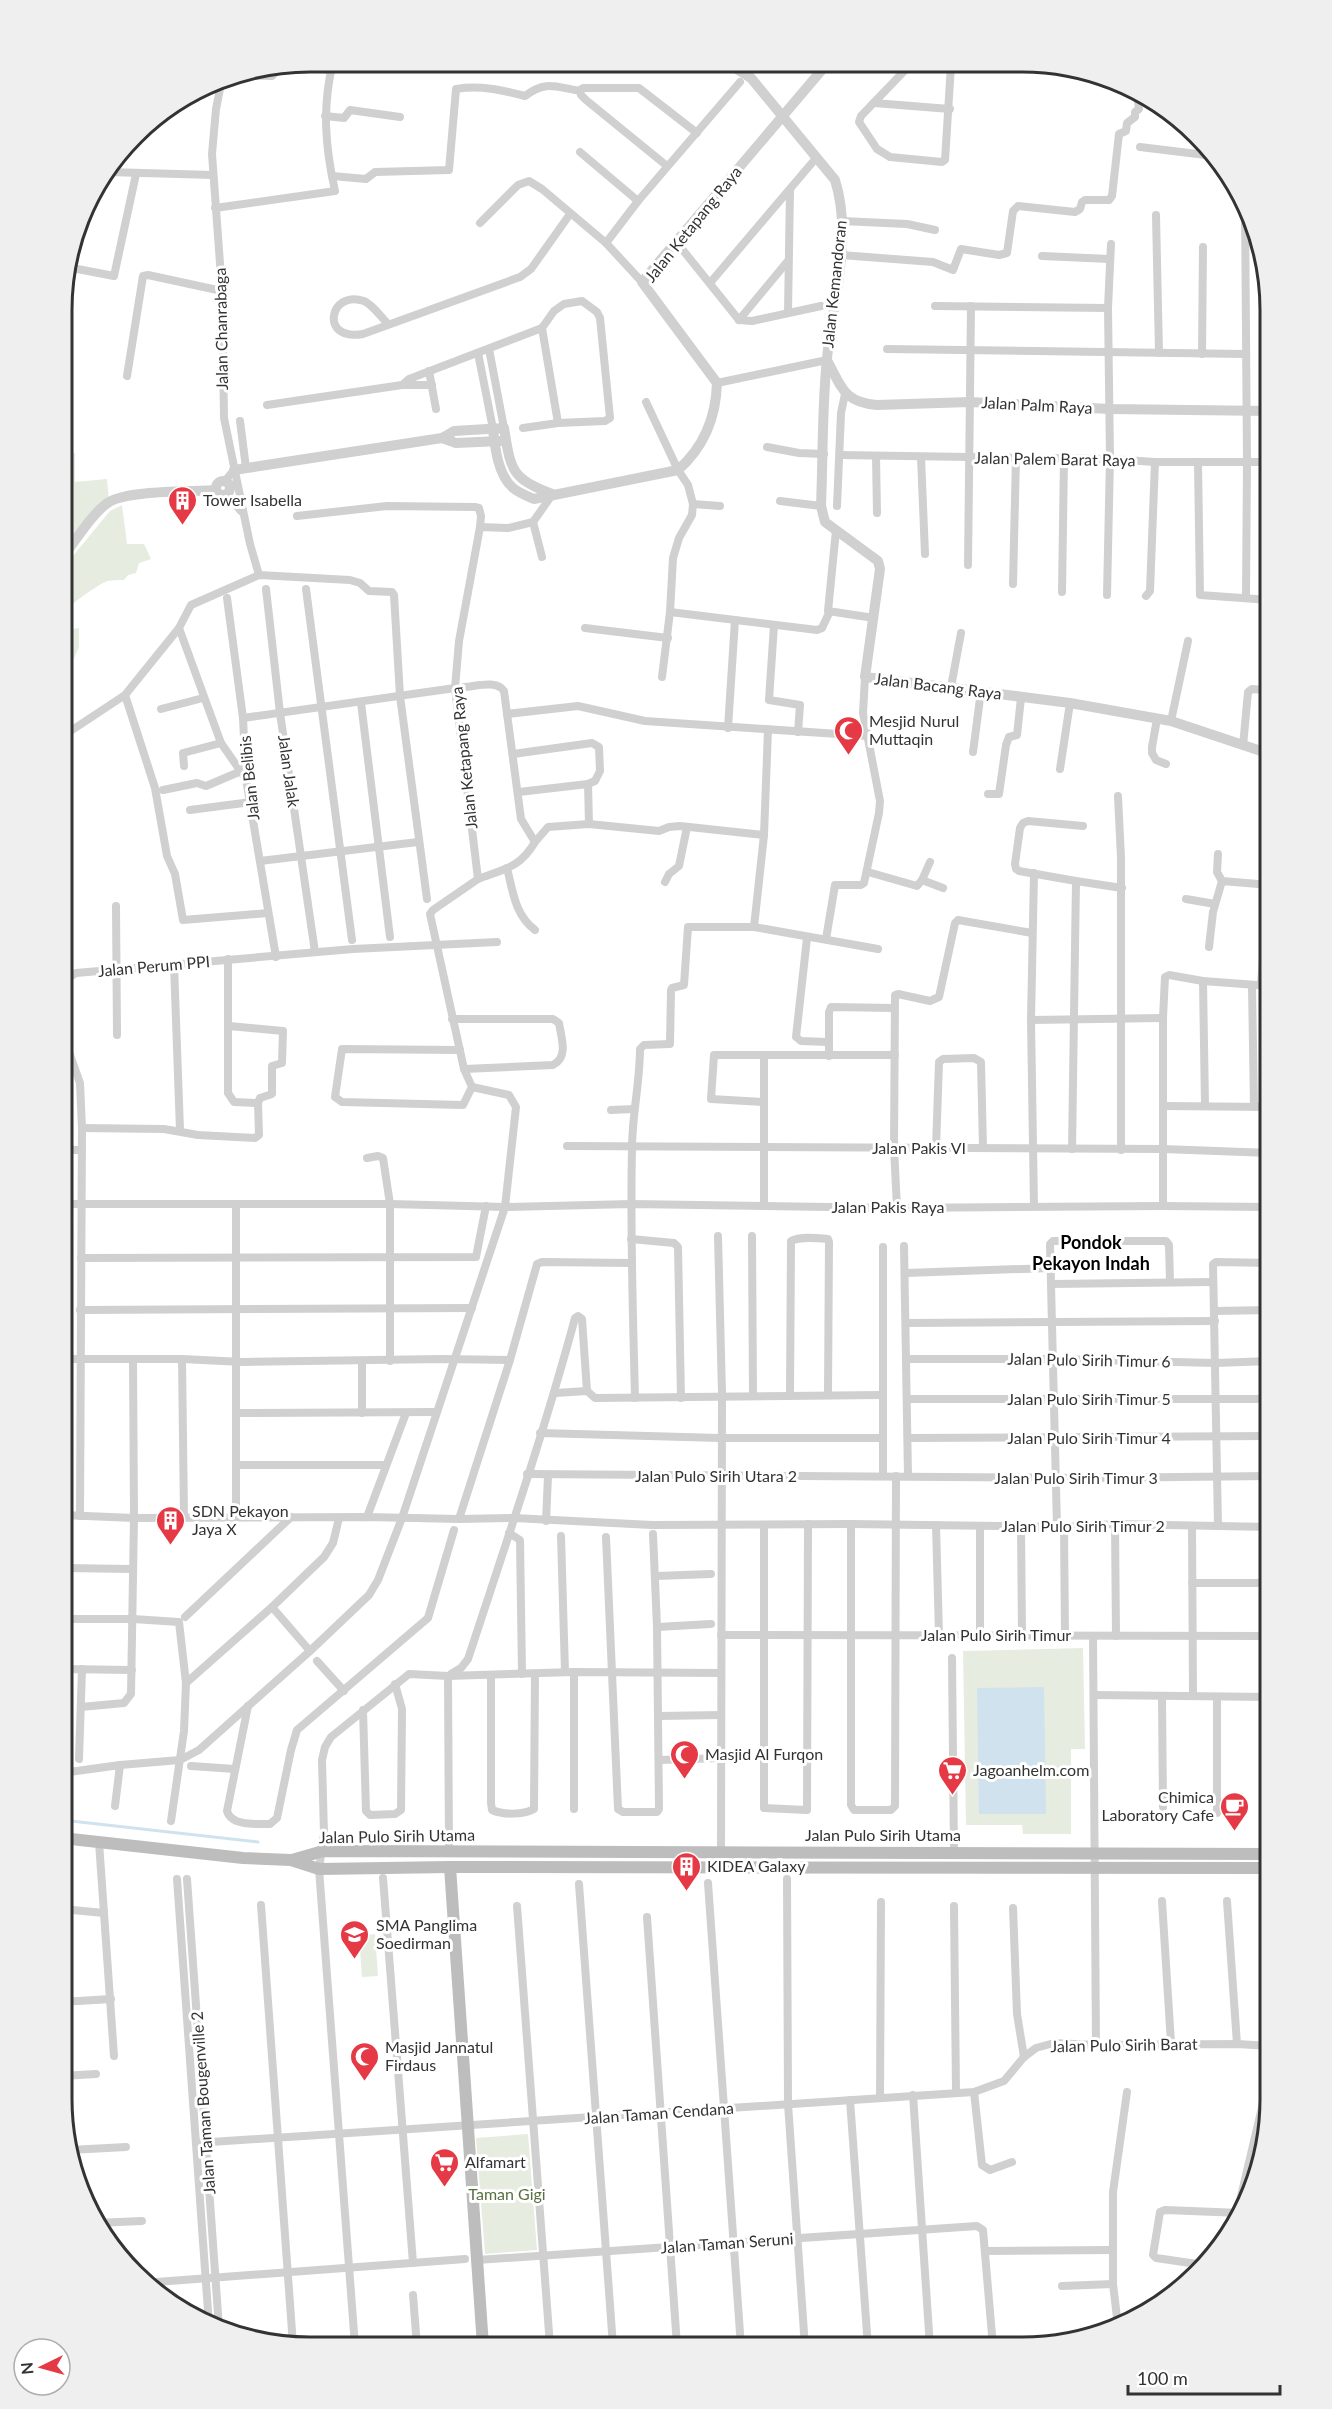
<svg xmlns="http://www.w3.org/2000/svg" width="1332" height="2409" font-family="Lato,sans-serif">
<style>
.green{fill:#e6ecdf}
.water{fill:#cfe2ee}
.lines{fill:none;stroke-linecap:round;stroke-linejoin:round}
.stream{stroke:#cfe2ee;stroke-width:3}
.minor{stroke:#d0d0d0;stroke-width:8}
.tertiary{stroke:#d0d0d0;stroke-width:10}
.secondary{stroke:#bdbdbd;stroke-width:12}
.labels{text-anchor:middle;stroke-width:6;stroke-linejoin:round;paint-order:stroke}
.street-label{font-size:16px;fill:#333;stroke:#fff}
.poi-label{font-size:16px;fill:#333;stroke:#fff;text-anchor:start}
.park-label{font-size:16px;fill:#56703f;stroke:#fff}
.neighbourhood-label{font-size:18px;font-weight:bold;fill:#000;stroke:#fff}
.rim{fill:none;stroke:#333;stroke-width:3}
</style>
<rect width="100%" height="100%" fill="#fff"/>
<!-- green -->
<g class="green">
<path d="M63 453H75V482L107 479 109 502 63 556Z"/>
<path d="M122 505 127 544H144L151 559 139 563 136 573 128 575 124 580C119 580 112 580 108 581 102 582 78 599 73 604V615L63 614V568L110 511Z"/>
<path d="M79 628V647L71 665V682L65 688 63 640 71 639 72 629Z"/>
<path d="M1083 1648 1085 1749H1071V1834H1023L1022 1825H966L963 1651Z"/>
<path d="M375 1934 378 1976 362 1977 359 1936Z"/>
<path d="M528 2134 537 2250 485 2254 476 2138Z"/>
</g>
<!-- water -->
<path class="water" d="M1044 1687 1046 1814H979L977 1688Z"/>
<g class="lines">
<!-- stream -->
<path class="stream" d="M62 1820 258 1842"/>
<!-- minor -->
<g class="minor">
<path d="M294 65 330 70"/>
<path d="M910 65 861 116 859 122 877 149 890 157 942 162 945 160 951 65"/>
<path d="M243 75 272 76 281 67"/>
<path d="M222 79 216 109 212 154 222 291 224 418 250 544 259 575"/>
<path d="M874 103 950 109"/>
<path d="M325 116 344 118 350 110 400 117"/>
<path d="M1140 147 1214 156"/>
<path d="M580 152 638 201 740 82"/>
<path d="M667 166 586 100 581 95 580 90 583 88H639L697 133"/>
<path d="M108 172 213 175"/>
<path d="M332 176 366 179 375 172 449 170 456 89C481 85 501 90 525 96 546 80 555 87 580 91"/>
<path d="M1245 204 1247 462 1246 597"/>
<path d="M215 208 335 191C325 146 322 107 333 62"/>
<path d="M1156 215 1159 353"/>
<path d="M842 221 907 224 935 230"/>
<path d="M480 223 518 185 529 181 542 189 606 243 642 282"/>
<path d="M1245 224H1254"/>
<path d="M606 243 638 201"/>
<path d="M682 249 739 320"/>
<path d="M841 255 933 262 953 270 961 249 999 255 1007 253 1013 211 1018 206 1075 212 1080 209 1082 202 1085 200H1109L1112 196 1119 134 1126 131 1127 123 1135 117V112L1139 109 1138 100 1144 95"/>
<path d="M1042 256 1110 259"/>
<path d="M67 267 114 276 136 174"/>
<path d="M710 283 817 157"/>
<path d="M935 306 1108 308"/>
<path d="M788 313 790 190"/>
<path d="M739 320 752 321 821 306"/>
<path d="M739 320 787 262"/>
<path d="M388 324C381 317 373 305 364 301 329 289 319 342 363 334L520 277 531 269 570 214"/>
<path d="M542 328 558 423"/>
<path d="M489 349 504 428"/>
<path d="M887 349 1245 354"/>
<path d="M478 353 493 429"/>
<path d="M1202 354 1203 247"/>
<path d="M429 371 436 409"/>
<path d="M127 376 143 276 148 275 222 291"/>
<path d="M717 383 827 360"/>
<path d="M402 385H432"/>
<path d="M646 402 678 470 688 485 693 504 692 515 679 538 673 558 670 612 662 677"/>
<path d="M267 405 402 385 409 379 542 328 554 311 564 304 582 301 597 312 600 318 610 418 605 421 558 423 523 428"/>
<path d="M240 421 246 468"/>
<path d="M767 447 799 453 824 454"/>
<path d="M840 455 1110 459 1155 462H1270"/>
<path d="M876 456 877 513"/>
<path d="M921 457 925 554"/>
<path d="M1198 462 1200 595 1270 600"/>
<path d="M225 481 234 470"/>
<path d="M227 495 241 511"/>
<path d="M780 501 821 506"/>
<path d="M693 504 720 506"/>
<path d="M837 506 841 413 845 394"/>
<path d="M297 516 387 506 475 507 479 508 481 516 480 527"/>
<path d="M533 522 542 557"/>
<path d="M836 530 828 611 874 618"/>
<path d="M968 565 971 306"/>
<path d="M1013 584 1016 457"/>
<path d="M266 589 280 713 315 952"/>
<path d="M306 589 352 940"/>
<path d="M1062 592 1064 459"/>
<path d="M1107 595 1110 459 1108 308 1111 244"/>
<path d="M1146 596 1150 591 1155 462"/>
<path d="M227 598 243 718 246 779 276 957"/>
<path d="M670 612 817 630 822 628 829 613"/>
<path d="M774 625 769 700 800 705 798 732"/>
<path d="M585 628 668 638"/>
<path d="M465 687C477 686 497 680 504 691L521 819 535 842C520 868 504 869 478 879"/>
<path d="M951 687 961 633"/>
<path d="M125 695 155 788 167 856 175 874 183 920 268 913"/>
<path d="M361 703 390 937"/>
<path d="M161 709 203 698"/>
<path d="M507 714 578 706 645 721 868 736"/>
<path d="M243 718 455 688"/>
<path d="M1157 719 1152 747V753L1156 760 1166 764"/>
<path d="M1171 721 1188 641"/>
<path d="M728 728 735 620"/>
<path d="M63 736 125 695 179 628"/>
<path d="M1243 746 1248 692 1252 689 1264 690 1268 652 1270 647"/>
<path d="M973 752 981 691"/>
<path d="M513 754 592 743 599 747 600 771 595 781 588 784 519 792"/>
<path d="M184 766 183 753 221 743"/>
<path d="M1060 769 1070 703"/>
<path d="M246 779 221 743 179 628 191 605 259 575 350 580 360 583 369 591 392 592 394 595 400 696 427 899"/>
<path d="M588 784 589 824"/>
<path d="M163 790 197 783 206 786 239 772"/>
<path d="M988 794H999L1006 745 1009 737 1017 735 1021 698"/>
<path d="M1118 796 1121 858V1150"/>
<path d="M190 810 251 802"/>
<path d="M535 842 548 827 589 824 659 831 669 827 680 826 764 835"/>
<path d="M1218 854 1217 872 1222 881"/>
<path d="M260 861 418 842"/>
<path d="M507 868C513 892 515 915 535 930"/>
<path d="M868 872 917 886 922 880 930 862"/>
<path d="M1034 873 1031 1020 1034 1206"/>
<path d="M922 880 943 888"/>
<path d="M1076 881 1019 871 1016 869 1015 864 1020 828 1023 823 1028 821 1083 826"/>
<path d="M665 882 669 874 679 866 687 827"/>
<path d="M1186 899 1215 904"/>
<path d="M116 906 117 1035"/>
<path d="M754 927 764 835 768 730"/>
<path d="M807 938 796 1037 801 1041 828 1042"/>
<path d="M826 939 835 885H861L864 883 879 813 880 801 863 713 865 677"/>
<path d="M1209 947 1213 912 1222 881 1270 885"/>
<path d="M228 959V1093L234 1102 258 1103 260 1098 272 1094V1066L282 1063 283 1031 229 1026"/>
<path d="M174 965 180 1130"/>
<path d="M1203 981 1205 1106"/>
<path d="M1261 985 1263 958"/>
<path d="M1252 986 1254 1107"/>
<path d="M452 1019H553L559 1023C561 1037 569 1057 553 1065L464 1069 430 914 433 910 478 879 455 688 459 641 480 527 508 528 533 522 552 495"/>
<path d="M1031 1020 1163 1018"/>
<path d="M460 1050 342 1049 335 1097 342 1102 463 1105 472 1087 464 1069"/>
<path d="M764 1055V1206"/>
<path d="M829 1056V1012L831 1007 894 1008"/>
<path d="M763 1102 711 1099 714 1055H895"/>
<path d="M1163 1106 1270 1107"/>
<path d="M611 1110 634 1109"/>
<path d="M82 1128 164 1129 198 1135 255 1138 259 1135 258 1103"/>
<path d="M567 1146 1163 1149 1270 1153"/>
<path d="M936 1148 939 1062 943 1059 974 1058 981 1062 983 1148"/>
<path d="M1072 1149 1076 881 1122 888"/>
<path d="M63 1150H82"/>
<path d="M367 1158 378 1156 383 1158 390 1204V1361"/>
<path d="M63 1204H390L505 1207 631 1204 897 1208 1163 1206 1270 1207"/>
<path d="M1163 1206V1018L1165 977 1169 975 1203 981 1270 986"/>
<path d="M897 1208 894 1148 895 995 898 994 930 1001 939 997 955 923 958 920 1032 933"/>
<path d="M718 1236 722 1393 721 1852"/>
<path d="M752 1236 753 1396"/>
<path d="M631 1239 674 1243 678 1247 681 1398"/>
<path d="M904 1246 908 1476"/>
<path d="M81 1258 476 1257 486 1206"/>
<path d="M906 1273 1050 1268"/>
<path d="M1051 1284 1213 1282"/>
<path d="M80 1310 472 1308"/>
<path d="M1214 1311 1270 1310"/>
<path d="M907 1323 1215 1321"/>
<path d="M62 1359H182L243 1362 441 1359 510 1360"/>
<path d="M182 1359 184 1517"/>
<path d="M907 1359H1053L1216 1363 1270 1361"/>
<path d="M362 1361V1413"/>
<path d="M555 1393 587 1391 595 1398 882 1395"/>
<path d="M790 1395 791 1241C800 1236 817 1238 828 1239L829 1242 828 1395"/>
<path d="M635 1398C633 1315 630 1232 632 1149 632 1115 640 1082 640 1049L644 1045 670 1044 671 990 672 988 684 985 688 927H754L878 949"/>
<path d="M907 1399H1270"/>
<path d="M236 1413 436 1412"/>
<path d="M540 1433 720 1438H882"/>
<path d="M908 1438 1270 1436"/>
<path d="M236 1465H385"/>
<path d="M527 1474 1090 1478 1270 1476"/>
<path d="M883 1476V1247"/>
<path d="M62 1515 134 1518 367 1517 459 1519 514 1518 652 1525 851 1524 1064 1527 1115 1524 1270 1527"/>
<path d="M80 1516 82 1128 80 1083 69 1052 66 984 71 976 76 973 353 949 497 942"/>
<path d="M236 1517V1205"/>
<path d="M367 1517 406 1413"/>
<path d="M459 1519 510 1360 537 1264 542 1262 631 1263"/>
<path d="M546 1521 548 1476"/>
<path d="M851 1524V1805L854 1810H891L895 1806 896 1476"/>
<path d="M1115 1524 1116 1636"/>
<path d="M936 1525 939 1635"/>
<path d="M764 1526V1808L807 1810 808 1524"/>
<path d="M980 1526V1635"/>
<path d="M1021 1526 1022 1635"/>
<path d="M1192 1526 1193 1696"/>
<path d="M1218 1526 1213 1264 1216 1262 1270 1263"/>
<path d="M1057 1527 1050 1244 1053 1241H1166L1169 1245 1170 1282"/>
<path d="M1064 1527 1065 1636"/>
<path d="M509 1533 520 1540 522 1674"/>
<path d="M561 1536 565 1672"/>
<path d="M606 1537 618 1809 623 1812H657L659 1809 657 1627 653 1534"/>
<path d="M62 1568 133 1569"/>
<path d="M656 1576 711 1574"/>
<path d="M1192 1583H1270"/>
<path d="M272 1607 310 1651"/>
<path d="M185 1617 291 1517"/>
<path d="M62 1619H133L179 1622 186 1683 184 1731 171 1821"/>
<path d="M657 1627 711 1624"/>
<path d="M721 1635 1270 1636"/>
<path d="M1093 1636 1096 2045"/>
<path d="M952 1658 954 1852"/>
<path d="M317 1661 344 1691"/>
<path d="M62 1669 132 1670"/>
<path d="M451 1674 461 1668 468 1659C505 1546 544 1433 575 1318L578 1316 582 1319 587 1391"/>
<path d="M491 1675V1803L492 1810C503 1815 523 1815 534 1809L535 1674"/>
<path d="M448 1676 449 1852"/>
<path d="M186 1683 272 1607 324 1557 333 1543 339 1518"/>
<path d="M1094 1695 1270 1697"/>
<path d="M1162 1696 1163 1807"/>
<path d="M248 1706 227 1811C231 1826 256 1824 270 1824L277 1818 291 1750 297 1730 428 1618 454 1530"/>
<path d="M81 1707 124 1703 131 1694 134 1518 133 1360"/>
<path d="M363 1710 366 1811 370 1815 395 1814 401 1810 402 1709 395 1684"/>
<path d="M659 1716 721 1715"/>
<path d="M79 1759 82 1669"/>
<path d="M659 1760 721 1758"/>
<path d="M191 1766 235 1769"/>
<path d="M62 1773 120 1765 180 1760 199 1750 310 1651 369 1595 378 1580 402 1518 505 1207 516 1107 509 1095 472 1087"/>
<path d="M115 1806 120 1765"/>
<path d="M574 1809V1672"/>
<path d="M1217 1813V1697"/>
<path d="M1269 1814V1697"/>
<path d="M99 1842 114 2056"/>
<path d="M383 1878 413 2263"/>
<path d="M177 1879 209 2325"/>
<path d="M187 1879 219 2328"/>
<path d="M787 1879 788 2104 805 2347"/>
<path d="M708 1883 741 2347"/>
<path d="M579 1884 613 2346"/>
<path d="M1162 1901 1171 2043"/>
<path d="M1227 1901 1237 2044"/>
<path d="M261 1905 293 2345"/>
<path d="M517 1906 550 2346"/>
<path d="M954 1906 956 2093"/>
<path d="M1013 1908 1017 2014 1024 2057"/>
<path d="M62 1909 104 1913"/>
<path d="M647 1917 677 2346"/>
<path d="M62 2002 111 1999"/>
<path d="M62 2076 96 2074"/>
<path d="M974 2092 982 2165 990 2170 1012 2162"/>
<path d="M913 2095 930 2347"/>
<path d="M880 2098 881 1902"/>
<path d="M850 2100 868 2347"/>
<path d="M196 2143 974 2092 1004 2081 1024 2057 1036 2048 1054 2043 1096 2045 1237 2044 1270 2046"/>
<path d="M70 2150 126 2147"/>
<path d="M1235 2222 1267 2086V2046"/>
<path d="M96 2223 142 2221"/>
<path d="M985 2251 1112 2250"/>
<path d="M477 2260 977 2226 983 2230 993 2347"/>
<path d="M1204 2265 1156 2258 1153 2255 1160 2212 1165 2210 1241 2213"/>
<path d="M143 2283 465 2259"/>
<path d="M1062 2286 1113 2284"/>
<path d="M413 2295 417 2346"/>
<path d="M1118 2326 1113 2284V2192L1127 2092"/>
<path d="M355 2346 319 1869 324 1834 322 1760 325 1747 331 1737 409 1674 448 1676 574 1672 721 1673"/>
</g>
<!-- tertiary -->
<g class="tertiary">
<path d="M729 64 751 78 835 180C853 237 833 301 827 358 822 407 823 457 821 506L825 522 878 561 880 569 865 677 1070 703 1171 721 1270 754"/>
<path d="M828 362C842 388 844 402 877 405L970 402 1110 409 1270 411"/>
<path d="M493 429C495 448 498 475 513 488 519 493 527 496 534 499L678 470C704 447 716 418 717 383L642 282 826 65"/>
<path d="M442 438 456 443 501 441"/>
<path d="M234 470 442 438 454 431 504 428C511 471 511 478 552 494"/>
<circle cx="223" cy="488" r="7"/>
<path d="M63 556C76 541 92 513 109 502 129 490 190 492 216 490"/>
</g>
<!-- secondary -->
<g class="secondary">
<path d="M62 1838 243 1858 291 1860 319 1869 450 1867 1270 1868"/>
<path d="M292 1860 323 1851 1270 1854"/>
<path d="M450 1867 483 2346"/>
</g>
</g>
<!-- icons -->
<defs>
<symbol id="building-pin" viewBox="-11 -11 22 30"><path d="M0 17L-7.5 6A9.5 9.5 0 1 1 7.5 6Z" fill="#e63946" stroke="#fff"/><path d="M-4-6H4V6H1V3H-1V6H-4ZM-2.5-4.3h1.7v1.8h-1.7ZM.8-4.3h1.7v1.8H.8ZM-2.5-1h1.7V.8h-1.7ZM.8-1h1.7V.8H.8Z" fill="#fff"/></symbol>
<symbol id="mosque-pin" viewBox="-11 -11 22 30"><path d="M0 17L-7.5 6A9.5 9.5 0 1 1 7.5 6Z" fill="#e63946" stroke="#fff"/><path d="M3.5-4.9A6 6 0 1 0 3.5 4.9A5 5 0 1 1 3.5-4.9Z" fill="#fff"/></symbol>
<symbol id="supermarket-pin" viewBox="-11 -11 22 30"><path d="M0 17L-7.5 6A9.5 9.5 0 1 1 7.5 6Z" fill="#e63946" stroke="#fff"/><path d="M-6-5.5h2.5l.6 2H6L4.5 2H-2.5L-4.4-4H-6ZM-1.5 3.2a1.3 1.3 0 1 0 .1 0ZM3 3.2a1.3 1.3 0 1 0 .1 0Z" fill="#fff"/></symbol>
<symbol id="cafe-pin" viewBox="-11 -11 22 30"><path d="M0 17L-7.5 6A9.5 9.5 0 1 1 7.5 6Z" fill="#e63946" stroke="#fff"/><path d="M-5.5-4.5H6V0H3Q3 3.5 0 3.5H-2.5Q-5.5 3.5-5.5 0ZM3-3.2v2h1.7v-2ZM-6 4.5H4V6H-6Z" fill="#fff"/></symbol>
<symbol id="school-pin" viewBox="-11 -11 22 30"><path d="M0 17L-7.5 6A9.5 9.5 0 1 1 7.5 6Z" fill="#e63946" stroke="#fff"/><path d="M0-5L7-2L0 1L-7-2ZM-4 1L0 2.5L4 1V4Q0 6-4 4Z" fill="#fff"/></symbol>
</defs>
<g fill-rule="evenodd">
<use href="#building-pin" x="166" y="484" width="33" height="45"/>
<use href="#mosque-pin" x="832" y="714" width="33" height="45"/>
<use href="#building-pin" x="154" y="1504" width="33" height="45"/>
<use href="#mosque-pin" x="668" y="1738" width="33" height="45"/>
<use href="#supermarket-pin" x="936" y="1754" width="33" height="45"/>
<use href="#cafe-pin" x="1218" y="1790" width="33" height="45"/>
<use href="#building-pin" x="670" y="1850" width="33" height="45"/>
<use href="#school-pin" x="338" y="1918" width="33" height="45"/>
<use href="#mosque-pin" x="348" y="2040" width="33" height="45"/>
<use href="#supermarket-pin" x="428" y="2146" width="33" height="45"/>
</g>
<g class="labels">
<!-- street labels -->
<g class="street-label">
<text transform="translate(693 224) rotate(-51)" y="6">Jalan Ketapang Raya</text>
<text transform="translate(834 284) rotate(-84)" y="6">Jalan Kemandoran</text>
<text transform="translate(221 329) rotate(-91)" y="6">Jalan Chanrabaga</text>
<text transform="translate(1037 405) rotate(3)" y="6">Jalan Palm Raya</text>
<text transform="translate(1055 459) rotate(1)" y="6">Jalan Palem Barat Raya</text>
<text transform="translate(938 686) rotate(7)" y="6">Jalan Bacang Raya</text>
<text transform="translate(464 758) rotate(-96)" y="6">Jalan Ketapang Raya</text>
<text transform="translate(289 771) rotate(82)" y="6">Jalan Jalak</text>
<text transform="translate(249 778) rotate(-96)" y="6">Jalan Belibis</text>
<text transform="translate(154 966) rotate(-5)" y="6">Jalan Perum PPI</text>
<text x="919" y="1154">Jalan Pakis VI</text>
<text x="888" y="1213">Jalan Pakis Raya</text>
<text transform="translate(1089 1360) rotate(1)" y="6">Jalan Pulo Sirih Timur 6</text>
<text x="1089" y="1405">Jalan Pulo Sirih Timur 5</text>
<text x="1089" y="1444">Jalan Pulo Sirih Timur 4</text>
<text x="716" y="1482">Jalan Pulo Sirih Utara 2</text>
<text x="1076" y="1484">Jalan Pulo Sirih Timur 3</text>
<text x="1083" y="1532">Jalan Pulo Sirih Timur 2</text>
<text x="996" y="1641">Jalan Pulo Sirih Timur</text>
<text x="883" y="1841">Jalan Pulo Sirih Utama</text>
<text transform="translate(397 1836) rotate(-1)" y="6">Jalan Pulo Sirih Utama</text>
<text transform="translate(1124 2045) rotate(-1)" y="6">Jalan Pulo Sirih Barat</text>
<text transform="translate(203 2103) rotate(-94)" y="6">Jalan Taman Bougenville 2</text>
<text transform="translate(659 2113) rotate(-4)" y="6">Jalan Taman Cendana</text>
<text transform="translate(727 2243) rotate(-4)" y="6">Jalan Taman Seruni</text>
</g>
<!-- poi labels -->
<g class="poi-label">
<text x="203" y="506">Tower Isabella</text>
<text x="869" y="727">Mesjid Nurul<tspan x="869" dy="18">Muttaqin</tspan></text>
<text x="192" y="1517">SDN Pekayon<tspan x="192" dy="18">Jaya X</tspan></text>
<text x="705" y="1760">Masjid Al Furqon</text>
<text x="973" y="1776">Jagoanhelm.com</text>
<text x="1214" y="1803" text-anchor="end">Chimica<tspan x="1214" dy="18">Laboratory Cafe</tspan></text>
<text x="707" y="1872">KIDEA Galaxy</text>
<text x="376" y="1931">SMA Panglima<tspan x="376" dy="18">Soedirman</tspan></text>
<text x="385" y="2053">Masjid Jannatul<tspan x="385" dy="18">Firdaus</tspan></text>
<text x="465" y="2168">Alfamart</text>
</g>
<!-- park labels -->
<g class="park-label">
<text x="507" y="2200">Taman Gigi</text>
</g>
<!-- neighbourhood labels -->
<g class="neighbourhood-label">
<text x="1091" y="1249">Pondok<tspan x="1091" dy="21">Pekayon Indah</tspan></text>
</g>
</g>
<!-- crop -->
<path d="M0 0H1332V2409H0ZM310 72H1022A238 238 0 0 1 1260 310V2099A238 238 0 0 1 1022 2337H310A238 238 0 0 1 72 2099V310A238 238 0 0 1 310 72Z" fill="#efefef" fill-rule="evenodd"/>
<path class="rim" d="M310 72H1022A238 238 0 0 1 1260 310V2099A238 238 0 0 1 1022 2337H310A238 238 0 0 1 72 2099V310A238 238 0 0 1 310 72Z"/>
<!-- north arrow -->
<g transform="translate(42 2367) rotate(265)"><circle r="28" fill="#ffffff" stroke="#adadad" stroke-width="1.5"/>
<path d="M0-4.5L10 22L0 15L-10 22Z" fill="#e63946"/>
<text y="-9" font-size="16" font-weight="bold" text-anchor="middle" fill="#333333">N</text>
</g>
<!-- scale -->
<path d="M1128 2385v9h152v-9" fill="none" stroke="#333333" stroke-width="3"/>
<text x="1137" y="2385" font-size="18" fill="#333333" stroke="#ffffff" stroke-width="4.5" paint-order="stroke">100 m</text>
</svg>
